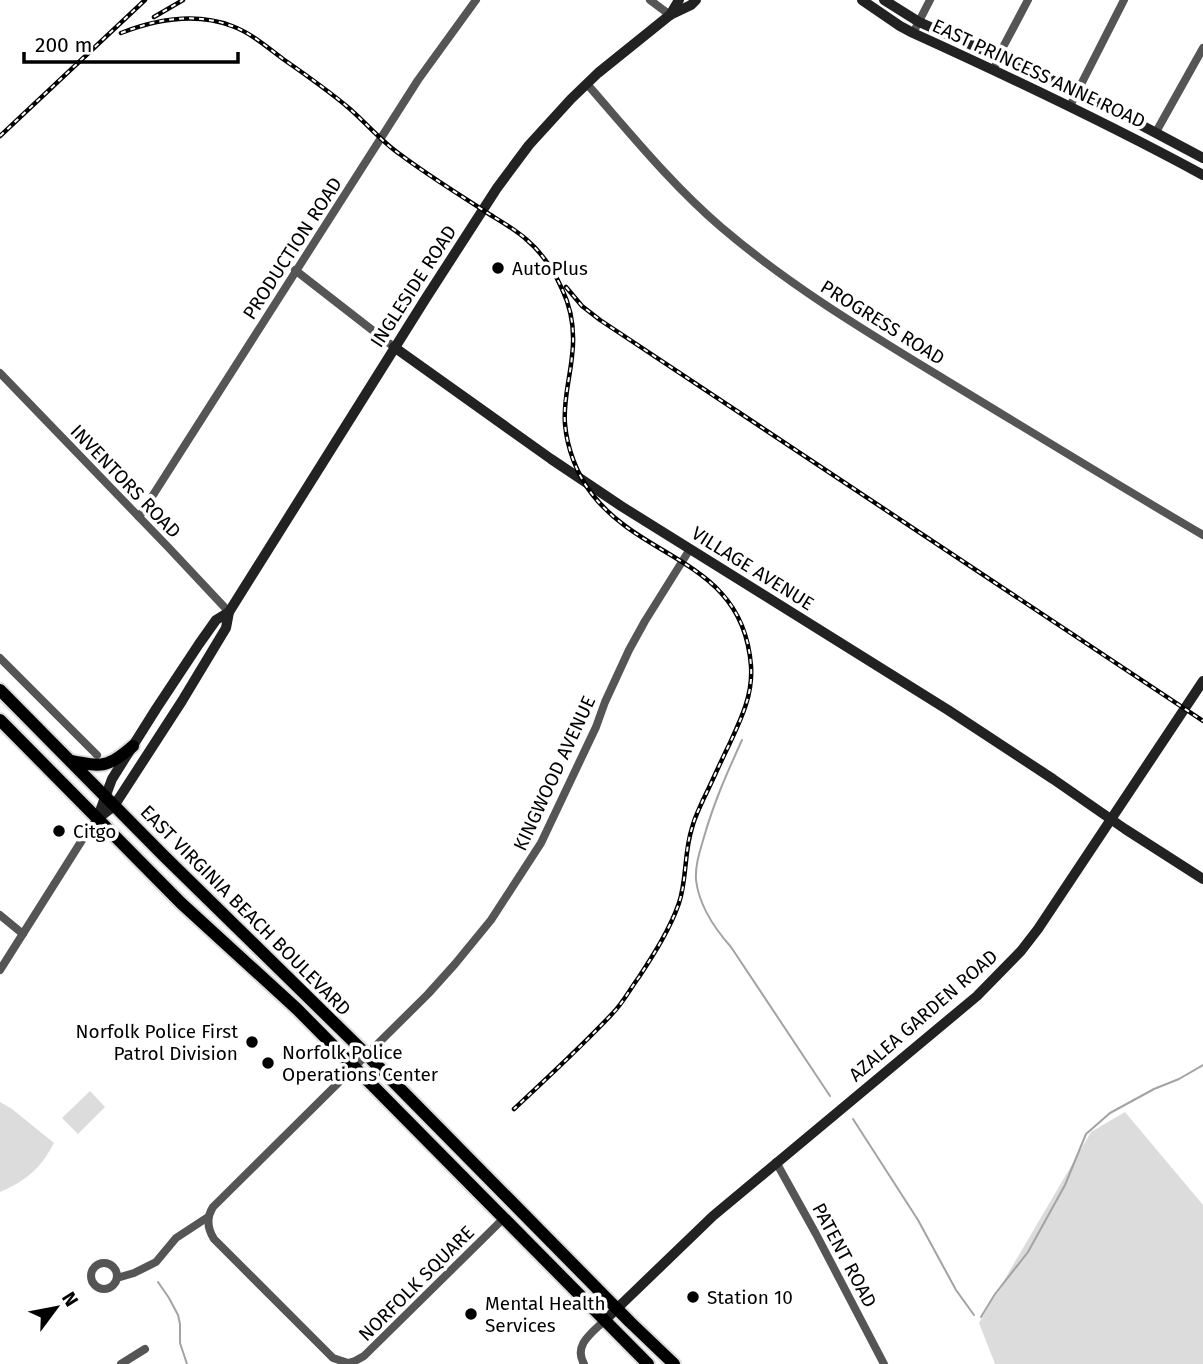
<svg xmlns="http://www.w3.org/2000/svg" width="1203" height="1364" font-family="'Fira Sans',sans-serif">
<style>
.green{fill:#dcdcdc}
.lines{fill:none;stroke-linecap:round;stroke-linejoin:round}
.stream{stroke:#a3a3a3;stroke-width:2}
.primary-casing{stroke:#dbdbdb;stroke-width:16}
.street{stroke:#555;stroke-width:8}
.secondary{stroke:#222;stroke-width:10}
.primary{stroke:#000;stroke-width:12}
.rail-casing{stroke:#000;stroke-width:4.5}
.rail{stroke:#fff;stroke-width:2;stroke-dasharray:5;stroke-linecap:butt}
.poi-dot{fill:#000;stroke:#fff;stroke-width:2.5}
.labels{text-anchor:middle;stroke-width:7;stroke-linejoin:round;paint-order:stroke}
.street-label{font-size:19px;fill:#000;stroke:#fff}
.poi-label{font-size:19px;fill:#000;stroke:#fff;text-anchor:start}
</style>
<rect width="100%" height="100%" fill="#fff"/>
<!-- green -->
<g class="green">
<path d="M90 1091 105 1107 78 1134 62 1118Z"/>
<path d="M0 1102 12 1109 54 1143C40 1169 27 1180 0 1192Z"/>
<path d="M1125 1112 1203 1205V1364H995L979 1323 1091 1132Z"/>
</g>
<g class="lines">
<!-- stream -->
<g class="stream">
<path d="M742 740C727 773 714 802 704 837 700 851 695 865 696 880 699 905 715 929 731 947L830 1096"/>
<path d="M853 1119 918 1220 956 1290 974 1315"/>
<path d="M158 1282 169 1298 178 1315 180 1324V1343L187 1364"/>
<path d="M981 1317 995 1294 1028 1252 1065 1185 1086 1134 1110 1113 1154 1089 1179 1079 1203 1065"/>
</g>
<defs>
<g id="primary">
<path d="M0 690 163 855 366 1054 630 1322 674 1364"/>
<path d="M0 720 181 903 297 1009 648 1364"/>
<path d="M71 761C102 767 108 768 133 746"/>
</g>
</defs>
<!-- primary casing -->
<use href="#primary" class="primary-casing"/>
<!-- street -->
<g class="street">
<path d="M650 0 670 15"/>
<path d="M913 33 930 0"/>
<path d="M994 69 1002 49 1028 0"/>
<path d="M587 84C630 133 671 184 721 227 790 286 867 332 944 379 1030 431 1116 484 1203 535"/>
<path d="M1070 106 1124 0"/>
<path d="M1156 132 1203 48"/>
<path d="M295 270 394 347"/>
<path d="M0 373 168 547 229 612"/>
<path d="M139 517 418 80 476 0"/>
<path d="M0 658 97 755"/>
<path d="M0 915 23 934"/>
<path d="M0 970 84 837 97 819"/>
<path d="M776 1162 816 1234 884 1364"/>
<path d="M503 1219 364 1356 355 1361 348 1363 333 1358 214 1239C207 1228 206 1218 213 1207L428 994 455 964 491 920 541 843 596 727 605 702 629 650 645 621 690 549"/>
<circle cx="104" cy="1276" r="13"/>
<path d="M117 1278 134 1273 156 1262 176 1238 208 1217"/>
<path d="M121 1364 145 1349"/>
<path d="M584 1364C573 1345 592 1333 604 1321"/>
</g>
<!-- secondary -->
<g class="secondary">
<path d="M862 0 900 26 913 33C1012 78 1107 123 1203 175"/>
<path d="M884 0 919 22 1077 91 1203 158"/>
<path d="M670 15 691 5 696 0"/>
<path d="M394 347 551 459 621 506 948 710 1053 779 1125 829 1203 879"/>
<path d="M97 819 114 806 182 701 226 628 229 612 426 298 497 188 529 145 571 99 598 73 670 15 679 0"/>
<path d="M97 819 112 779 156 709 199 644 216 620 229 612"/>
<path d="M604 1321 713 1216 977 996 1021 951 1038 929 1203 681"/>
</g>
<!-- primary -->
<use href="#primary" class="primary"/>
<defs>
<g id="rail">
<path d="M154 17 183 0"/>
<path d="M121 33C157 19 195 12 232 26 251 33 267 47 283 59 306 75 329 91 350 109 367 124 382 142 401 155 429 176 460 195 489 214 502 222 516 230 527 240 542 253 554 271 562 289 572 310 575 333 572 356 570 378 563 401 565 424 567 448 577 475 592 494 644 562 743 560 751 666 753 695 741 719 729 745 720 763 712 782 703 800 699 809 694 819 692 828 684 852 687 879 679 903 670 929 654 954 639 977 630 989 623 1003 612 1014 581 1047 547 1078 514 1109"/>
<path d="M0 136 145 0"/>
<path d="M566 287 582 306 600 320 1203 721"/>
</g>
</defs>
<!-- rail casing -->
<use href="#rail" class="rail-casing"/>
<!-- rail -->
<use href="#rail" class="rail"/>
</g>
<!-- markers -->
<g class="poi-dot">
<circle cx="498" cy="268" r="7"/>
<circle cx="59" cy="831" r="7"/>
<circle cx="252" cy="1042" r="7"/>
<circle cx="268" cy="1063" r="7"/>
<circle cx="693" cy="1297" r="7"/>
<circle cx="471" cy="1314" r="7"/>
</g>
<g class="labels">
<!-- street labels -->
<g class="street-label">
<text transform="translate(1039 73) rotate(25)" y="7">EAST PRINCESS ANNE ROAD</text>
<text transform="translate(292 248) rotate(-57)" y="7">PRODUCTION ROAD</text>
<text transform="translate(413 286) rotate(-57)" y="7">INGLESIDE ROAD</text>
<text transform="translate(883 322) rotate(32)" y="7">PROGRESS ROAD</text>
<text transform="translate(126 481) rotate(46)" y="7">INVENTORS ROAD</text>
<text transform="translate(753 568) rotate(32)" y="7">VILLAGE AVENUE</text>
<text transform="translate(554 773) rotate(-65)" y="7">KINGWOOD AVENUE</text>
<text transform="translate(246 910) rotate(45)" y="7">EAST VIRGINIA BEACH BOULEVARD</text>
<text transform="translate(923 1015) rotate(-41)" y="7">AZALEA GARDEN ROAD</text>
<text transform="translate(845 1255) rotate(62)" y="7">PATENT ROAD</text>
<text transform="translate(416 1283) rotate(-45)" y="7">NORFOLK SQUARE</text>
</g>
<!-- poi labels -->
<g class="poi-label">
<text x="512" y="275">AutoPlus</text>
<text x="73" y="838">Citgo</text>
<text x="238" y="1038" text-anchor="end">Norfolk Police First<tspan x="238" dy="22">Patrol Division</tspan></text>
<text x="282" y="1059">Norfolk Police<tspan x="282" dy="22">Operations Center</tspan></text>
<text x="707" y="1304">Station 10</text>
<text x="485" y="1310">Mental Health<tspan x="485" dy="22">Services</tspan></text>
</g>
</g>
<!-- north arrow -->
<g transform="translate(56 1308) rotate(58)" stroke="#ffffff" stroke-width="5" paint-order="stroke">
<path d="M0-5L12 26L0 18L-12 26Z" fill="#000000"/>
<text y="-10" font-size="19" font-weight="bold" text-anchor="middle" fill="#000000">N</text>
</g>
<!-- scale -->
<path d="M24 52v10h214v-10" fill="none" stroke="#000000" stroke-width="3.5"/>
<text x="35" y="52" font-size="21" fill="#000000" stroke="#ffffff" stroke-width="5" paint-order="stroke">200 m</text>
</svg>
